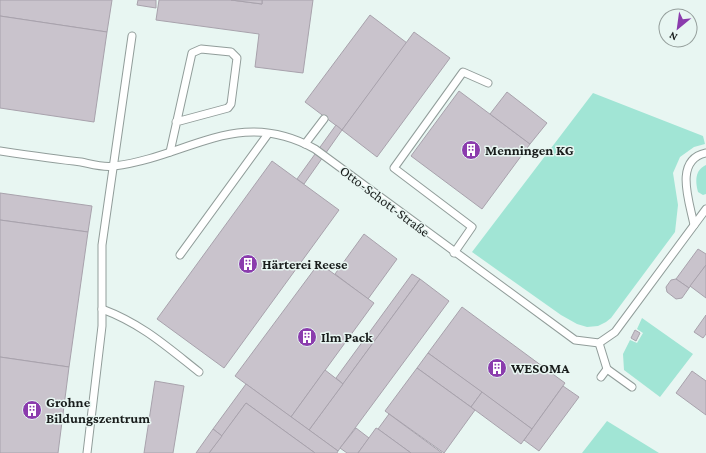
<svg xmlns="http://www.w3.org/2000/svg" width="706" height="453" font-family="'Crimson Pro',serif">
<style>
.green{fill:#a1e5d5}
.building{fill:#c9c3cc;stroke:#a8a2ac}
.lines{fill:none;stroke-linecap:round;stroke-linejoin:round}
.service-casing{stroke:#919d9a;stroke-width:9}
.service{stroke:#fff;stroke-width:7}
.labels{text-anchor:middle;stroke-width:3;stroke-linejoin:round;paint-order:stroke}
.poi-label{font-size:14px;font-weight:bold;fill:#181c1b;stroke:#e8f6f2;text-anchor:start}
.street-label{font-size:14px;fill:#181c1b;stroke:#e8f6f2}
</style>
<rect width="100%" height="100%" fill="#e8f6f2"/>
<!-- green -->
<g class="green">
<path d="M593 93 703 136 705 144 694 147 680 157 673 173 678 205 675 232 611 318 606 322 598 326 587 327 577 324 561 315 472 252Z"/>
<path d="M706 165V194L703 195 698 192C695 181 695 170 706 165Z"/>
<path d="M642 318 693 354 660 397 624 370 623 354 630 340 637 343 643 333 637 329Z"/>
<path d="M607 421 659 453H582Z"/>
</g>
<!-- building -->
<g class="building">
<path d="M0 0H112L107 32 0 16Z"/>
<path d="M138 0H156V8L137 5Z"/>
<path d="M159 0H231L262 4V0H313L303 73 255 67 259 34 156 20Z"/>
<path d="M231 0H262V4Z"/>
<path d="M370 15 407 43 342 130 305 102Z"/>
<path d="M0 16 107 32 94 122 0 108Z"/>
<path d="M414 32 450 58 377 157 342 130Z"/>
<path d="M459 91 530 144 482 209 411 156Z"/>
<path d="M507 92 547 123 530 144 490 114Z"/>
<path d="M336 125 342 130 304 184 297 179Z"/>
<path d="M272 161 339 210 224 368 157 319Z"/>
<path d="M0 193 92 206 88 232 0 220Z"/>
<path d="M0 220 88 232 69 367 0 357Z"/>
<path d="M364 234 397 259 368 299 335 274Z"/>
<path d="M698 249 706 254V265L689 288 676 279Z"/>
<path d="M319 263 374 303 291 417 235 376Z"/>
<path d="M706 265V298L690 286Z"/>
<path d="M412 274 420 279 343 384 336 378Z"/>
<path d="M420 279 449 301 338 451 309 430Z"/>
<path d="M676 279 689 288 682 298 676 299 667 292 666 287 671 280Z"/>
<path d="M462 307 565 383 532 429 428 353Z"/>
<path d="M706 315V334L703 338 694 332Z"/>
<path d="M635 330 640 333 636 341 631 338Z"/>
<path d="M428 353 482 392 471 407 417 368Z"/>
<path d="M0 357 69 367 58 453H0Z"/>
<path d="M417 368 475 410 444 453 385 411Z"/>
<path d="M325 370 343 384 309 430 291 417Z"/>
<path d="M692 371 706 381V415L676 393Z"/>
<path d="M155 381 184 386 173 453H144Z"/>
<path d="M246 384 338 451 337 453H315L246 403 222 436 213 429Z"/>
<path d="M563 386 579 397 539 451 524 440Z"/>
<path d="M482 392 532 429 521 444 471 407Z"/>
<path d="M246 403 315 453H209Z"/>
<path d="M389 414 442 453H411L378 429Z"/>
<path d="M356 428 369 438 358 453H347L340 448Z"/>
<path d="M376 428 378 429 411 453H358Z"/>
<path d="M213 429 222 436 209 453H196Z"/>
</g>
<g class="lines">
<defs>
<g id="service">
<path d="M305 144 324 119"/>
<path d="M0 151C27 155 54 159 81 162 91 164 104 168 114 166 189 157 238 106 315 149L575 340 599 343 615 332 706 209"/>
<path d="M170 152 192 53 201 49 231 52 237 58 231 104 228 108 176 122"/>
<path d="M694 225C690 203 673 160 706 153"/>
<path d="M454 253 472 227 394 168 463 72 488 83"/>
<path d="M180 255 268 134"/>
<path d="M102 309C142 324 166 346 199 372"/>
<path d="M599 343 607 369 632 387"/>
<path d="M601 377 607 369"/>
<path d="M87 453 102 326V245L132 36"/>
</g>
</defs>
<!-- service casing -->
<use href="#service" class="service-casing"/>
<!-- service -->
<use href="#service" class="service"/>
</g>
<!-- icons -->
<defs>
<symbol id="building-disc" viewBox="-11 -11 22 22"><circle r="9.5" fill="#8b3cad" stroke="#e8f6f2"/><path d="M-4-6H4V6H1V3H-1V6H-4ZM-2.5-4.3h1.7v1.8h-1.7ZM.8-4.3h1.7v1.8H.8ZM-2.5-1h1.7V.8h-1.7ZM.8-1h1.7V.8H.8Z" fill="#fff"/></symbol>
</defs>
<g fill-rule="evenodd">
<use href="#building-disc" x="460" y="139" width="22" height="22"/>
<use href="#building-disc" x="237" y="253" width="22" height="22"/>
<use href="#building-disc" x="296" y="326" width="22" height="22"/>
<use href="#building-disc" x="486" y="357" width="22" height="22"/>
<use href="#building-disc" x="21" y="399" width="22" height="22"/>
</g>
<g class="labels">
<!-- poi labels -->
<g class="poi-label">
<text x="485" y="155">Menningen KG</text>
<text x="262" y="269">Härterei Reese</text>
<text x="321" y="342">Ilm Pack</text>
<text x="511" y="373">WESOMA</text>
<text x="46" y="407">Grohne<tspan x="46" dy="16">Bildungszentrum</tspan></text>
</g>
<!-- street labels -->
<g class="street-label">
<text transform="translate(385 201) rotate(37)" y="5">Otto-Schott-Straße</text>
</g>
</g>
<!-- north arrow -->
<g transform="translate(678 28) rotate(209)"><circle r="19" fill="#e8f6f2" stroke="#959f9c"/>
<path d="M0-3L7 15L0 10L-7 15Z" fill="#8b3cad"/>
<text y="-6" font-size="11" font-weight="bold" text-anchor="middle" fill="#181c1b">N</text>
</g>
</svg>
